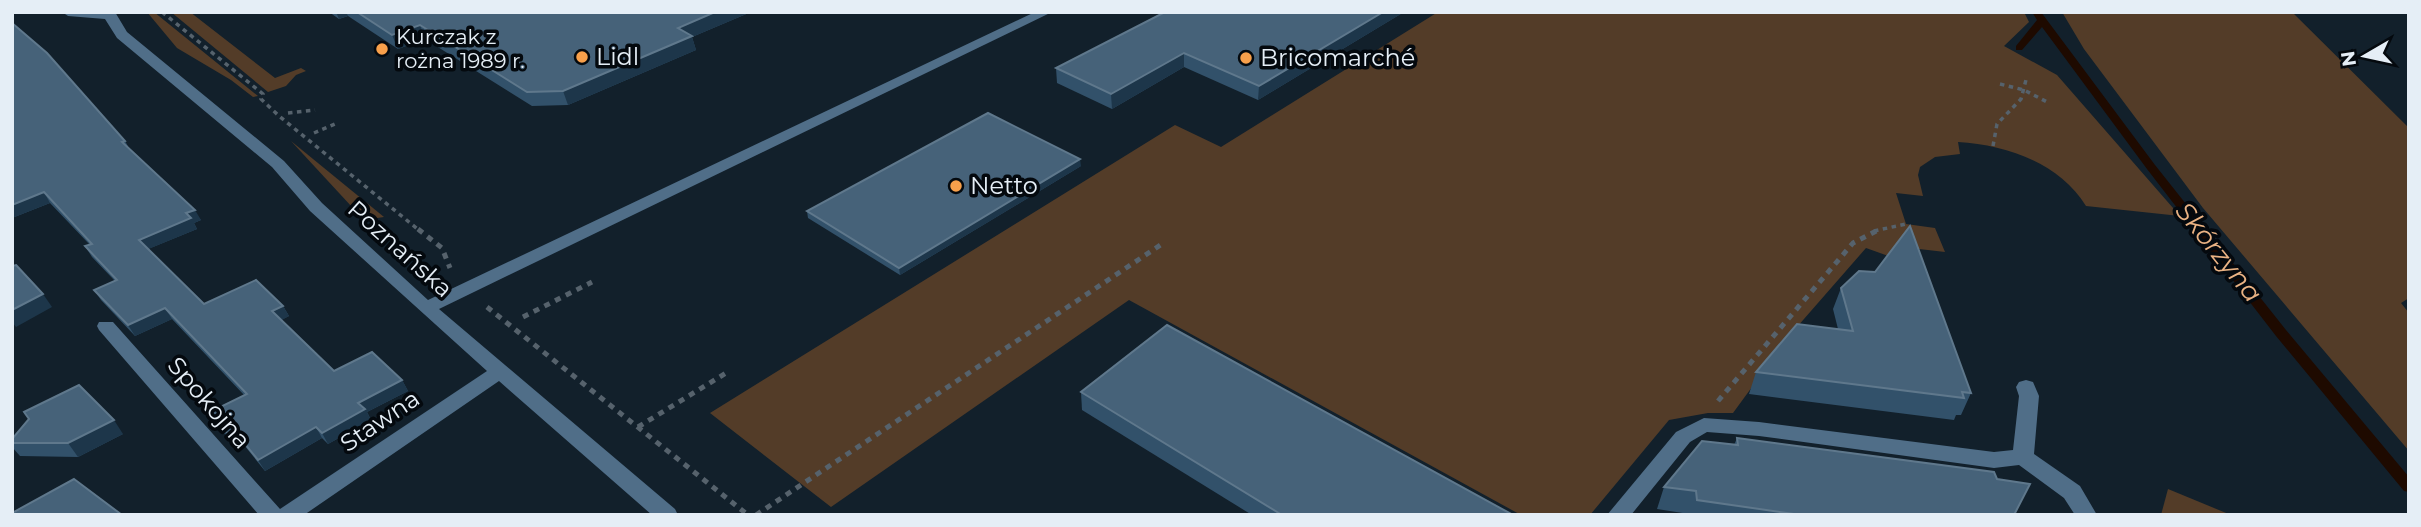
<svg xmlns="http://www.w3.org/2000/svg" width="2421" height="527" font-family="Montserrat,sans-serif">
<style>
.green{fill:#533c28}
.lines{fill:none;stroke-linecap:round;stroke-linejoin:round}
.stream{fill:#1e0a00;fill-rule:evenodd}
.path-far1{stroke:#56626c;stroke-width:3.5;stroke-dasharray:4.5 4.5;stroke-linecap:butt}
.path{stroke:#56626c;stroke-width:5;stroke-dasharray:6 6;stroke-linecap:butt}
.minor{fill:#506e88;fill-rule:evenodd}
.wall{fill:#32516a}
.shaded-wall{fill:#1d364a}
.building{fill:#466279;stroke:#5f788c;stroke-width:2}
.poi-dot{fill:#f8a04b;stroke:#04090e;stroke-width:2.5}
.labels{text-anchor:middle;stroke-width:7;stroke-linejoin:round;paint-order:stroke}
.far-poi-label{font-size:21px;fill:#e5eef6;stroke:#04090e;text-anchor:start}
.poi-label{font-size:24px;fill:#e5eef6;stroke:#04090e;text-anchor:start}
.street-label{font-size:24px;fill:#e5eef6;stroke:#04090e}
.water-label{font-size:26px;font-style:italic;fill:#eab384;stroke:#04090e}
</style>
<rect width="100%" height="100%" fill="#12202b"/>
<!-- green -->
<g class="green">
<path d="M147 12H154L258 96 253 97 231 80 177 48Z"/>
<path d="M171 12H190L275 78 301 68 306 71 296 75 286 86 268 92Z"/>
<path d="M1438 12H2024L2029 22 2004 46 2057 75 2180 216 2086 206C2059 163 2007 145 1958 142L1960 154 1935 157 1920 167 1918 175 1923 196 1896 193 1906 224 1935 228 1945 252 1902 247 1894 258 1866 248 1790 335 1733 413H1708L1669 420 1590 515H1521L1129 300 831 507 710 413 1175 125 1221 147Z"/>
<path d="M2062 12H2292L2409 128V298L2401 303 2409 313V451L2203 208 2084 49Z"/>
<path d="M291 141 384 217 364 220Z"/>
<path d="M2168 489 2231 515H2161Z"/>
</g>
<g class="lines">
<!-- stream -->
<path class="stream" d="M2032 12H2041L2155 165 2286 330 2409 477V492L2404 491 2276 336 2147 169 2042 27 2022 50H2016V46L2037 20Z"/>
<!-- path-far1 -->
<g class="path-far1">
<path d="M162 12 263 94 261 99 279 116 420 231"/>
<path d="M2000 84 2024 90 2049 103"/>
<path d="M288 113 315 110"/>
<path d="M314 133 335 124"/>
<path d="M1993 146 1997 124 2021 99 2027 76"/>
<path d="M1874 231 1906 224"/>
</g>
<!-- path -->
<g class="path">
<path d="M418 229 442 248 450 268"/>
<path d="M487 307 748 515"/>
<path d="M523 317 592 282"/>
<path d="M1718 401 1853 243 1880 229"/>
<path d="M638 427 726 373"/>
<path d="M756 515 1162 244"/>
</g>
<!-- minor -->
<g class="minor">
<path d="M62 12H115L127 32 284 161 322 203 428 300 1035 12H1052L439 309 675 509 678 515H652L499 381 304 515H259L99 330 97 326 99 322H113L280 509 487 371 310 211 272 167 117 38 105 19 68 16Z"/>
<path d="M2026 380 2033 382 2039 396 2034 454 2080 486 2097 515H2075L2064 498 2019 465 1994 468 1759 436 1707 432 1690 442 1631 515H1607L1676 432 1704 418 1759 422 1994 452 2013 450 2019 396 2016 387 2019 382Z"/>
</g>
</g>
<!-- wall -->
<g class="wall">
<path d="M329 12H751L692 37 696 50 568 105 532 106 425 39 398 49 348 16 339 19Z"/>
<path d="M1404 12 1258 100 1184 67 1112 109 1057 83 1056 68Z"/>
<path d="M12 23 125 141 129 148 201 220 194 223 197 229 148 249 204 304 283 306 289 316 281 320 334 371 402 380 408 391 367 412 371 420 328 444 322 438 265 471 244 445 238 448 215 424 208 413 244 395 172 319 135 336 101 300 94 290 115 281 92 257 85 246 90 245 50 203 12 218Z"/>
<path d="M1081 166 900 275 808 218 807 211Z"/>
<path d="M1841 288 1971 393 1961 415H1956L1954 420 1749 394 1756 372 1838 329 1833 309Z"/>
<path d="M1081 392 1513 515H1252L1082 410Z"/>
<path d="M123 434 78 457 20 456 12 447V439Z"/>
<path d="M1737 438 1997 479 2014 515H1689V514L1657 509 1664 487 1734 445Z"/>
</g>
<!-- shaded-wall -->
<g class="shaded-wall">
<path d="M336 12H346L348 16 339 19Z"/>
<path d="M715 12H751L692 37 696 50 568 105 563 91 678 28Z"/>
<path d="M1383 12H1404L1258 100 1259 86Z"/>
<path d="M420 25 425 39 398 49 392 35Z"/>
<path d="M1184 53V67L1112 109 1111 94Z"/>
<path d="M1080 159 1081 166 900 275 899 268Z"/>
<path d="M44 192 50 203 12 218V205Z"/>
<path d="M195 210 201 220 194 223 197 229 146 250 139 240 186 213Z"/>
<path d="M43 294 52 307 16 327 12 322V310Z"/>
<path d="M283 306 289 316 278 322 272 311Z"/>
<path d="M165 308 172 319 135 336 128 325Z"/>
<path d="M402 380 408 391 367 412 371 420 328 444 322 433 358 403Z"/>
<path d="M114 420 123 434 78 457 68 443Z"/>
<path d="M316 427 322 438 265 471 258 460Z"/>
<path d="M237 434 244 445 238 448 231 437Z"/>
</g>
<!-- building -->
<g class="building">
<path d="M357 12H715L678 28 692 36 563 91 527 92 420 25 392 35Z"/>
<path d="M1165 12H1383L1259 86 1184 53 1111 94 1056 68Z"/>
<path d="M12 23 47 53 125 141 122 142 195 210 186 213 191 218 139 240 204 304 256 280 283 306 272 311 334 371 372 352 402 380 358 403 365 409 322 433 316 427 258 460 237 434 231 437 208 413 247 394 165 308 128 325 94 290 117 280 85 246 92 244 44 192 12 205Z"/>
<path d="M988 113 1080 159 899 268 807 211Z"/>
<path d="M1910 226 1971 393 1962 392 1964 398 1756 372 1797 324 1853 331 1841 288 1859 271 1875 272Z"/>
<path d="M16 265 43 294 12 310V266Z"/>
<path d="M1167 325 1513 515H1282L1081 392Z"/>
<path d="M79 385 114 420 68 443H12V439L29 419 24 412Z"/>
<path d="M1737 438 1994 472 1997 479 2030 484 2014 515H1801L1697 500 1696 491 1664 487 1702 441 1738 445Z"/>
<path d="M74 479 122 515H12V513Z"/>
</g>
<!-- markers -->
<g class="poi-dot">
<circle cx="382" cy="49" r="7"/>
<circle cx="582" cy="57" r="7"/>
<circle cx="1246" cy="58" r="7"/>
<circle cx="956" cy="186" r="7"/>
</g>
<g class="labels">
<!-- far-poi labels -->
<g class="far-poi-label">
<text x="396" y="44">Kurczak z<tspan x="396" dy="24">rożna 1989 r.</tspan></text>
</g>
<!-- poi labels -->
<g class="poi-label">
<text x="596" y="65">Lidl</text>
<text x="1260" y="66">Bricomarché</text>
<text x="970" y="194">Netto</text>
</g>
<!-- street labels -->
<g class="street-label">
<text transform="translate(400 249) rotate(42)" y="8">Poznańska</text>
<text transform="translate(209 403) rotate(49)" y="8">Spokojna</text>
<text transform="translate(380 421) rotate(-34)" y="8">Stawna</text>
</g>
<!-- water labels -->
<g class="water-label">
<text transform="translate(2219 252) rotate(51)" y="9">Skórzyna</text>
</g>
</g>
<!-- border -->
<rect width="2421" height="527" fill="none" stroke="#e5eef6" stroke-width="28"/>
<!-- north arrow -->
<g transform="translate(2365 56) rotate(261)" stroke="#04090e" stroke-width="5" paint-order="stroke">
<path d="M0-5L12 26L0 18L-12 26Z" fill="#e5eef6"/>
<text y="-10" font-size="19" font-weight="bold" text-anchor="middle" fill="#e5eef6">N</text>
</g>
</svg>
